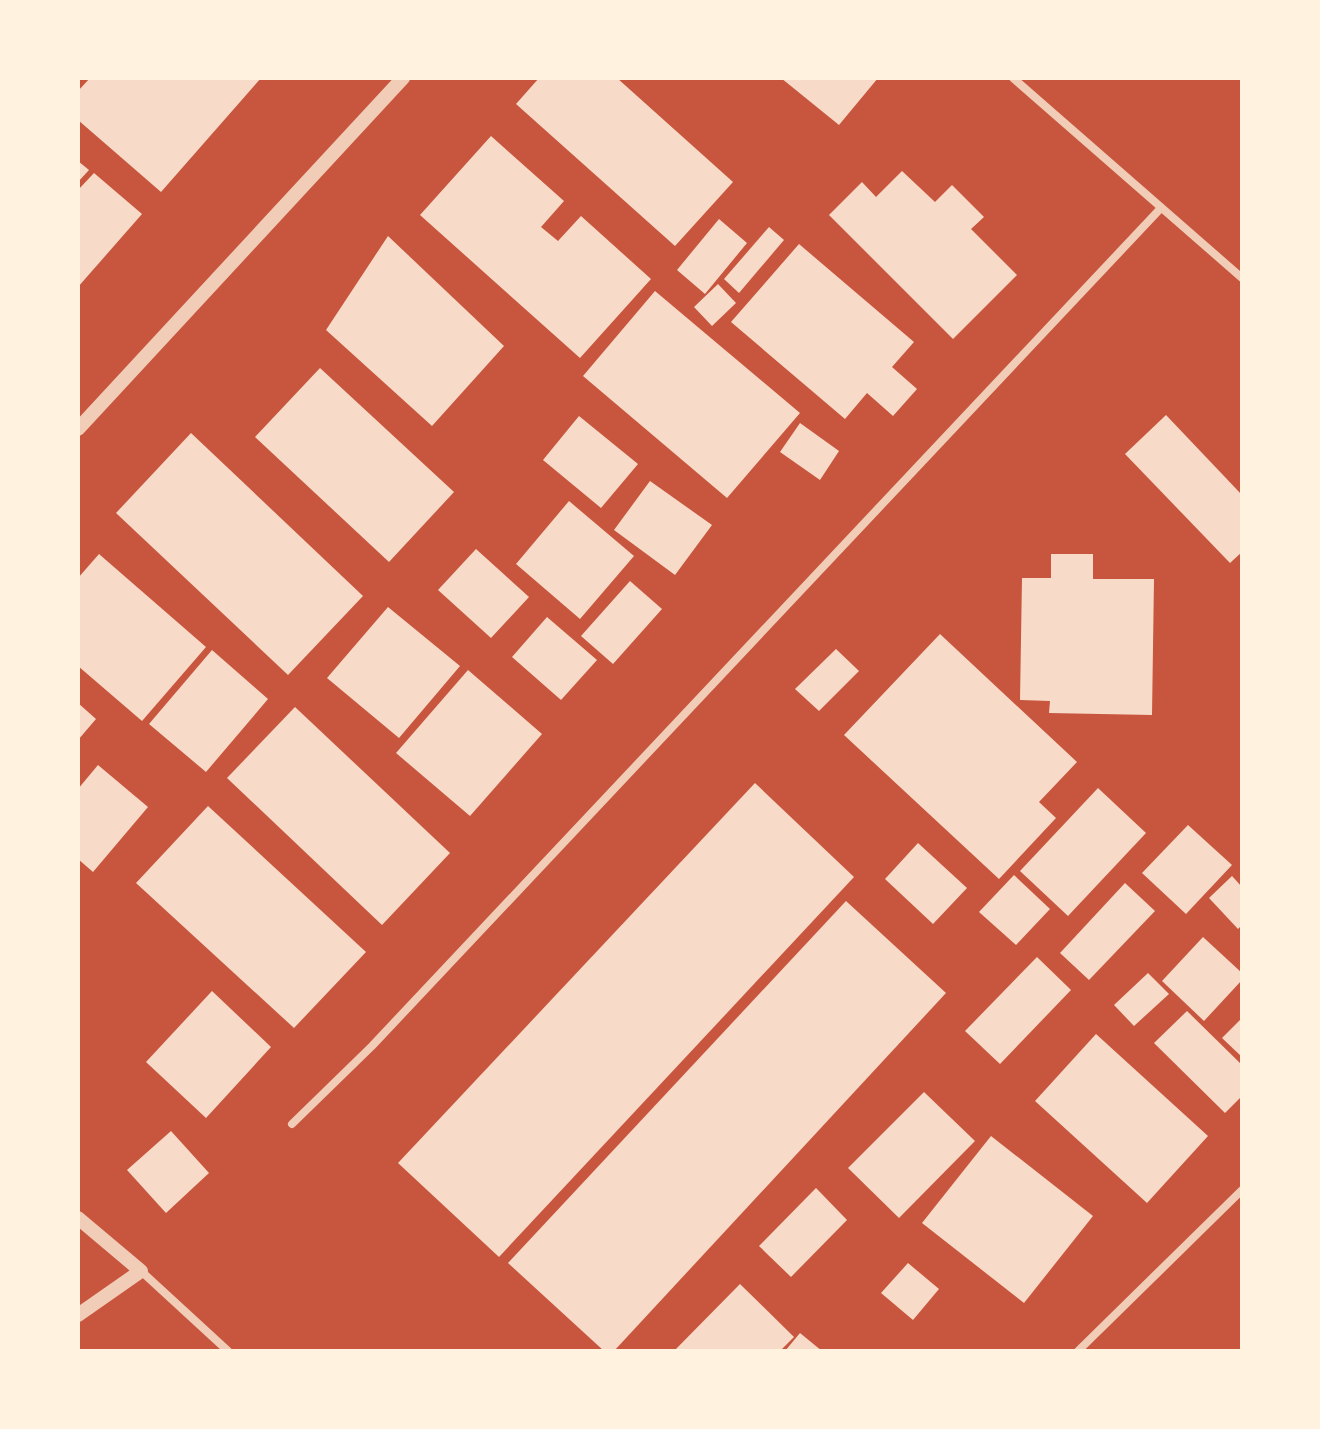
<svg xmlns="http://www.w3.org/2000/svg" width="1320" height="1429" font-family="'Source Sans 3',sans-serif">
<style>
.building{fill:#f7dbc8}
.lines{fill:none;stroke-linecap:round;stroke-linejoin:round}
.minor{stroke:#f1ccb7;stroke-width:8}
.tertiary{stroke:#f1ccb7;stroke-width:14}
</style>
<rect width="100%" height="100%" fill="#c8553d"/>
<!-- building -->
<g class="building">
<path d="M90 78H261L161 192 78 120V91Z"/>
<path d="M539 78H617L733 182 675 246 516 104Z"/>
<path d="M781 78H878L839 125Z"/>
<path d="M491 136 564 201 541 227 558 241 581 216 651 279 580 358 420 215Z"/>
<path d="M78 161 89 170 78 182Z"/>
<path d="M902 171 935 202 952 185 984 217 971 229 1017 275 953 339 829 215 862 182 876 197Z"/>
<path d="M94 173 142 214 78 287V190Z"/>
<path d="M719 219 747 243 705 294 677 270Z"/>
<path d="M769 227 784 240 739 293 724 279Z"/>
<path d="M388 236 504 346 432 426 326 330Z"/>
<path d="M799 244 914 342 892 367 917 389 893 416 867 393 845 419 731 322Z"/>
<path d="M718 284 736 303 712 326 694 307Z"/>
<path d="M655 291 800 413 727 498 583 376Z"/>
<path d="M320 368 454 492 389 562 255 437Z"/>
<path d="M1166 415 1242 495V552L1230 563 1125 454Z"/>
<path d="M579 416 638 464 601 508 543 460Z"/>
<path d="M800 423 839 451 820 480 780 452Z"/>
<path d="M191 433 363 596 288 675 116 513Z"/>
<path d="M650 481 712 525 675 575 614 530Z"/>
<path d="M569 501 634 556 580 619 516 564Z"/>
<path d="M476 549 529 597 491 638 438 590Z"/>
<path d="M99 554 206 647 142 721 78 666V578Z"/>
<path d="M1051 554H1093V579H1154L1152 715 1049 713 1050 701 1020 700 1022 578H1051Z"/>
<path d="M630 581 662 609 613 664 581 636Z"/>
<path d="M388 607 460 666 399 738 327 678Z"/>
<path d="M547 617 597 660 561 700 512 657Z"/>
<path d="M940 634 1077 762 1039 802 1056 818 999 879 844 735Z"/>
<path d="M836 649 859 671 819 711 795 689Z"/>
<path d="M212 650 268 699 206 772 149 724Z"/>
<path d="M468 670 542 734 470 816 396 753Z"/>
<path d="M78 703 96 719 78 740Z"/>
<path d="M295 707 450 853 382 925 227 778Z"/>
<path d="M98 765 148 807 93 872 78 859V789Z"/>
<path d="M755 783 854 877 499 1257 398 1163Z"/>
<path d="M1098 788 1146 833 1068 916 1020 871Z"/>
<path d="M208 806 366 952 294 1028 136 883Z"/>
<path d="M1188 825 1232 865 1186 914 1142 873Z"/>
<path d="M918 843 967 888 933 924 885 879Z"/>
<path d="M1014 875 1050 909 1016 945 979 912Z"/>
<path d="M1232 876 1242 887V925L1238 929 1209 898Z"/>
<path d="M1125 883 1155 911 1089 980 1060 953Z"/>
<path d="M846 901 946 993 614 1351H604L508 1263Z"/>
<path d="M1203 937 1242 973V980L1204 1021 1162 981Z"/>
<path d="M1037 957 1071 990 1000 1064 965 1031Z"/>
<path d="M1148 973 1169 994 1134 1026 1114 1005Z"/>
<path d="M212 991 271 1047 206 1118 146 1062Z"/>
<path d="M1187 1011 1242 1065V1096L1225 1113 1154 1043Z"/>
<path d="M1242 1018V1057L1222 1038Z"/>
<path d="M1096 1034 1208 1136 1147 1203 1035 1101Z"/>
<path d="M924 1092 975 1141 899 1218 848 1168Z"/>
<path d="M171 1131 209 1173 166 1213 127 1170Z"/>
<path d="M991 1136 1093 1216 1024 1303 922 1223Z"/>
<path d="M816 1188 847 1220 791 1277 759 1246Z"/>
<path d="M908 1263 939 1289 913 1320 881 1293Z"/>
<path d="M740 1284 794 1337 780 1351H674Z"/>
<path d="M800 1333 822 1351H785Z"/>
</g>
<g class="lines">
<!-- minor -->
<g class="minor">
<path d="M1013 78 1242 278"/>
<path d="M292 1124 372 1046 1161 208"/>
<path d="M141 1271 228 1351"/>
<path d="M1078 1351 1242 1190"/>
</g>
<!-- tertiary -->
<g class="tertiary">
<path d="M78 429 403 78"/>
<path d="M78 1218 141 1271 78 1315"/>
</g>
</g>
<!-- border -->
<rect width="1320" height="1429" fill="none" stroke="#fff3e0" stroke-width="160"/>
</svg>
